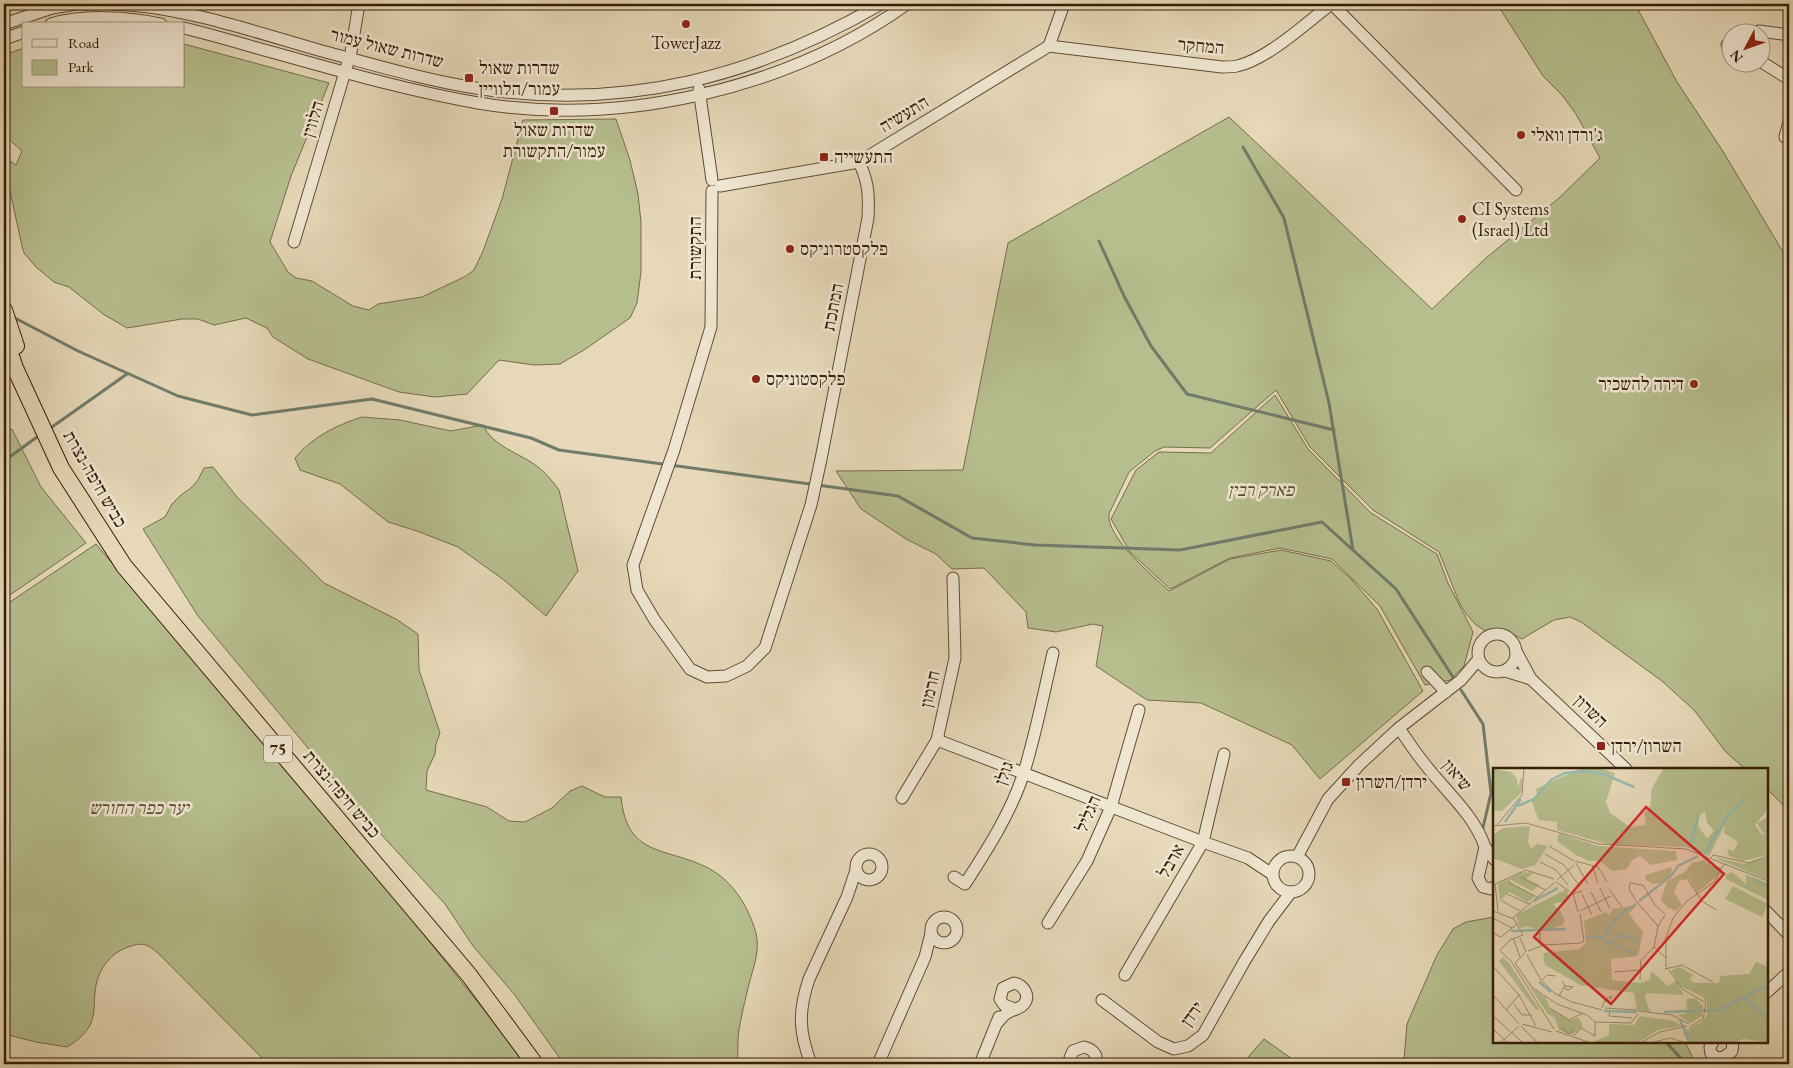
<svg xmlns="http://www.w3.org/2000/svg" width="1793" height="1068" font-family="'EB Garamond','Frank Ruhl Libre',serif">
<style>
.green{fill:#b6be8e;stroke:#766d4a}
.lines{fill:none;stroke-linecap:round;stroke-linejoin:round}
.stream{stroke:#707b6a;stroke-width:3}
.minor-casing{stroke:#634b32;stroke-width:13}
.highway-casing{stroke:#371c05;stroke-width:18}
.minor{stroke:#efe6d1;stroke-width:11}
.highway{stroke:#e6d8b8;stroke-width:16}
.poi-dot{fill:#8f2418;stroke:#efe6d1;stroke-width:2}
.labels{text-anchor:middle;stroke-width:5;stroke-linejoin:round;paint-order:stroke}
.shield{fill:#efe6d1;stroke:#6e5942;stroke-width:1}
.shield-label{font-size:16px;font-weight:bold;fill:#371c05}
.poi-label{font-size:18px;fill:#371c05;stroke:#efe6d1;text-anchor:start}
.street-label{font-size:18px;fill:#371c05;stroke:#efe6d1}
.park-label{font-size:18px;font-style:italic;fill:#5d4d2e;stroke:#efe6d1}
.inset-river{fill:none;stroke:#96baae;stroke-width:2.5}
.inset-road{fill:none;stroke:#a08d70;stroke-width:1}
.view{fill:#d62828;fill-opacity:0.15;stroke:#d62828;stroke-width:2.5}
.inset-edge{fill:none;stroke:#371c05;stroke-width:2.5}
</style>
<rect width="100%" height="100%" fill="#e6d8b8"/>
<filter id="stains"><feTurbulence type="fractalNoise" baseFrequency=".004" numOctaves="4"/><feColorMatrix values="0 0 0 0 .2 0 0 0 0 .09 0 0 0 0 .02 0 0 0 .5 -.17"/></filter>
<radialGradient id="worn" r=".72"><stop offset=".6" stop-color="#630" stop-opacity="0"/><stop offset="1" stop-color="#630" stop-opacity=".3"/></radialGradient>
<!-- green -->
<g class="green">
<path d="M1497 4H1635L1677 82 1724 153 1789 262V811L1767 789V769H1745L1725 751 1694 710 1662 681 1581 622 1570 617 1554 620 1522 639C1510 633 1499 625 1485 631L1475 624 1466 614 1459 602 1439 552 1373 510 1310 447 1276 390 1210 448 1164 447 1155 451 1129 472 1109 514C1106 537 1153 576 1169 591L1230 559 1281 550 1331 561 1352 580 1377 609 1423 691 1320 779 1292 745 1201 703 1147 700 1096 666 1103 626 1093 624 1056 632 1028 628 1026 612 984 568 952 569 936 554 906 539 861 509 836 471 963 470 1008 243 1229 117 1432 309 1486 258 1559 198 1600 158 1576 114 1562 95 1543 76Z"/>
<path d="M184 44 329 83 291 176 270 242 288 272 296 278 312 281 353 306 369 310 378 304 422 297 466 276 474 270 483 251 502 199 523 120 616 119 630 160 638 194 641 222V272L637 303 630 318 584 350 560 364 534 365 499 360 467 394 435 397 399 392 308 359 273 337 267 328 246 318 214 325 198 319H182L127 328 103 314 69 287 54 282 36 267 24 253 22 246 8 182 4 171V157L16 165 22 151 4 135V55L24 48V86H184Z"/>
<path d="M1275 395 1308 449 1371 513 1437 554 1448 583 1473 632 1464 666 1450 680 1425 685 1380 606 1332 559 1280 548 1230 558 1170 589 1130 552 1111 519 1136 470 1159 452 1211 453Z"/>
<path d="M362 417 400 420 451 431 483 425C493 447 520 453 538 467 546 473 553 482 559 490L578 571 546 616 504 580 458 547 417 531 388 522 340 484 300 470 295 458C312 437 337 425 362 417Z"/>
<path d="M12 429 41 487 86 543 4 599V433Z"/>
<path d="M213 467 237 497 324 583 396 619 418 634 419 670 440 733 436 744 435 754 427 771 426 790 487 807 509 821 525 822 552 808 570 791 582 786 605 797H621C627 856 663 847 704 866 731 878 748 905 756 933 761 953 751 973 747 992 744 1005 741 1017 739 1030 737 1041 738 1053 738 1064H564L514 994 473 946 445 904 368 820 198 616 143 529 165 517 172 504 181 495 191 488 198 480 204 468Z"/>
<path d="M96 544 339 834 397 901 527 1064H268L162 957C149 945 145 941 128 947 108 954 97 972 95 992 94 1002 95 1013 91 1023 86 1034 77 1041 67 1047L36 1042 4 1034V606Z"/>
<path d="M1494 917V1042H1685L1696 1064H1405L1404 1059 1407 1024 1437 955 1453 929 1466 922Z"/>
<path d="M1264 1039 1299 1064H1242Z"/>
</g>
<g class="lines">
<!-- stream -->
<g class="stream">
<path d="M1243 147 1284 218 1329 403 1353 550"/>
<path d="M1099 241 1124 296 1151 346 1187 394 1334 430"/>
<path d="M13 317 78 351 178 396 252 415 372 399 531 438 559 450 898 496 972 538 1035 545 1180 550 1322 522 1396 589 1453 677"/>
<path d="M52 427 127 374"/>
<path d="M4 461 37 437"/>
<path d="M1461 690 1483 724 1491 793 1482 832"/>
<path d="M1666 1042 1686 1064"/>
</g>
<defs>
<g id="minor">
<path d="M112 4C181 6 255 32 322 51 375 65 428 81 482 89 627 110 755 77 881 4"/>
<path d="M1332 4 1516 190"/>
<path d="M4 24 52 8 76 4H98"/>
<path d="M51 24C83 14 129 17 161 24"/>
<path d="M184 28C208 34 233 41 257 48 330 68 403 90 478 103 621 127 788 89 907 4"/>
<path d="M1755 32 1759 31 1789 35"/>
<path d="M4 39 24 32"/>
<path d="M1730 43 1727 45 1730 46"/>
<path d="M1049 46 1222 67C1227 67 1232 67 1237 66 1268 59 1306 23 1331 4"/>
<path d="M1760 61 1789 79"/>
<path d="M699 89 712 180"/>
<path d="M1785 137 1789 122"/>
<path d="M720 186 859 162 1049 46 1064 4"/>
<path d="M712 191 711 327 674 450 633 565 637 590 654 619 690 669 707 677 726 676 747 666 765 648 811 505 821 459 868 218C869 196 869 183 859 162"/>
<path d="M294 242 351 52 359 4"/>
<circle cx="1497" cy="653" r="19"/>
<path d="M1516 651 1531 679 1626 769"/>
<path d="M1505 671 1531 679"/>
<path d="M1427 672 1446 692"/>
<path d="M1399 728C1407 740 1415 752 1424 763 1444 790 1474 814 1485 847"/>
<path d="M937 740 1203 842 1248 858 1272 874"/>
<path d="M902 798 937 740 955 658 953 578"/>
<circle cx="869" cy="867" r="13"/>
<circle cx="1291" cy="874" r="18"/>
<path d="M1297 857 1328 799 1359 765 1399 728 1461 680 1478 660"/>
<path d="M1494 859 1485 847 1478 878 1483 887 1491 889 1494 887"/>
<path d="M954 877 965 884C987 850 1012 811 1024 772 1036 733 1044 692 1053 653"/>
<path d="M1767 912 1789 935"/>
<circle cx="944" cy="930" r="13"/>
<path d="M1048 923 1087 861 1111 807 1139 710"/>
<path d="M1125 975 1203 842 1224 754"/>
<path d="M1767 992 1789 972"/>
<path d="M1102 1000 1158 1042 1174 1049 1188 1046 1203 1035 1244 962 1269 921 1291 892"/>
<path d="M997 1023C1001 1019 1004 1014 1009 1012 1014 1009 1020 1009 1024 1004 1031 995 1023 985 1014 983L1003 988 1000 999 1004 1005 1015 1009"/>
<path d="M1713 1042 1710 1047 1711 1054 1718 1058 1724 1057 1732 1051 1733 1042"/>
<path d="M811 1064C799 1032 798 1012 809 979L847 897 856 870"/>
<path d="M878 1064 925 957 931 933"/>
<path d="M980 1064 999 1017"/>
<path d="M1071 1064 1070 1058 1073 1051 1084 1047C1093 1049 1098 1055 1096 1064"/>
</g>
<g id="highway">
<path d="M4 310 16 346"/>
<path d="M4 336 15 368 61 468 124 566 469 975 535 1064"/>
</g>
</defs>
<!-- minor casing -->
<use href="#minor" class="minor-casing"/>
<!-- highway casing -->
<use href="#highway" class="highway-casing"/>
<!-- minor -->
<use href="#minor" class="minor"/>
<!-- highway -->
<use href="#highway" class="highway"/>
</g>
<!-- markers -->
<g class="poi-dot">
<circle cx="686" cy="24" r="5"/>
<rect x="464" y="73" width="10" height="10" rx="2.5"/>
<rect x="549" y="106" width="10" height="10" rx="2.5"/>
<circle cx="1521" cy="135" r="5"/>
<rect x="819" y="152" width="10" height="10" rx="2.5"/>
<circle cx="1462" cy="219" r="5"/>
<circle cx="790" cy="249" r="5"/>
<circle cx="756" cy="379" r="5"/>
<circle cx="1694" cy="384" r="5"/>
<rect x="1596" y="741" width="10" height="10" rx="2.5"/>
<rect x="1341" y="777" width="10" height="10" rx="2.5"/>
</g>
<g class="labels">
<!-- shield labels -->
<rect class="shield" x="264" y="735.5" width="28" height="27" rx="4"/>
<g class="shield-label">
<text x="278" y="755">75</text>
</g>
<!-- poi labels -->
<g class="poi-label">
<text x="686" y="49" text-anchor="middle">TowerJazz</text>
<text x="479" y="74">שדרות שאול<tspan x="479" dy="21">עמור/הלוויין</tspan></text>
<text x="554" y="136" text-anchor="middle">שדרות שאול<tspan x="554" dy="21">עמור/התקשורת</tspan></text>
<text x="1531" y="141">ג'ורדן וואלי</text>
<text x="834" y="163">התעשייה</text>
<text x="1472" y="215">CI Systems<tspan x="1472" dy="21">(Israel) Ltd</tspan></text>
<text x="800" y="255">פלקסטרוניקס</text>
<text x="766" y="385">פלקסטוניקס</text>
<text x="1684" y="390" text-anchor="end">דירה להשכיר</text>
<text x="1611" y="752">השרון/ירדן</text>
<text x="1356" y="788">ירדן/השרון</text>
</g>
<!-- street labels -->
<g class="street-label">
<text transform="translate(1201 46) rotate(5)" y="6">המחקר</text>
<text transform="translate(387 48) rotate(14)" y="6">שדרות שאול עמור</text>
<text transform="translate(904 114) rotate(-31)" y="6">התעשיה</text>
<text transform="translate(313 119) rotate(-73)" y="6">הלווין</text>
<text transform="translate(695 248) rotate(-90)" y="6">התקשורת</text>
<text transform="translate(833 307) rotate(-79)" y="6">המתכת</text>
<text transform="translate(95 479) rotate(60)" y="6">כביש חיפה-נצרת</text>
<text transform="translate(930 689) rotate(-77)" y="6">חרמון</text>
<text transform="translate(1591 711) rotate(44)" y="6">השרון</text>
<text transform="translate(1004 773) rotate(-70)" y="6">גולן</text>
<text transform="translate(1457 775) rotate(50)" y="6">שיאון</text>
<text transform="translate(342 794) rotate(50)" y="6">כביש חיפה-נצרת</text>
<text transform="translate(1088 814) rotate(-67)" y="6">הגליל</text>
<text transform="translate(1171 861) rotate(-60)" y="6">ארבל</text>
<text transform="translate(1192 1014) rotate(-54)" y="6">ירדן</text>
</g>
<!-- park labels -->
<g class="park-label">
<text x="1261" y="496">פארק רבין</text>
<text x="139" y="814">יער כפר החורש</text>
</g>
</g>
<!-- overview -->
<g transform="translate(1493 768)">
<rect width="275" height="275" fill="#e6d8b8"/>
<path d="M0 1 18 4 24 11 25 20 28 9 30 13 28 25 9 43H0ZM86 1H110L122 5 113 34 117 45 137 59 153 57 151 45 157 39 159 20 170 1H275V41L262 57 269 67 275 64 274 87 250 93 236 88 234 81 241 83 245 74 231 65 232 57 216 88 193 79 118 77 64 62V54L46 52 38 32 45 27 43 21ZM212 44 214 55 221 63 214 70 205 58 207 47ZM275 44V64L270 65 264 55 273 50ZM37 58 35 74 38 81 44 76 55 78 42 97 29 101 0 90V67L10 60ZM66 65 105 78 183 83 184 92 158 97 147 88 139 92 134 101 119 103 107 93H96L81 86 64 73ZM220 89 251 96 275 89V112ZM211 92 218 98 228 99 225 107 204 125 196 111 186 113 181 124 189 137 183 143 174 139 168 132 174 113 192 104 199 95ZM179 99 178 106 169 115 160 116 153 112 152 107ZM41 104 33 111 47 117 39 123 16 111 26 105ZM239 104 253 116V107L275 115V132L233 111V107ZM13 112 42 128 35 134 16 124 7 134 5 116ZM240 118 275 136 269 149 232 131ZM74 121 76 132 60 136 68 144 72 153 70 157 50 163 34 158 27 160 23 147ZM144 137 136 146 150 164 145 188 118 191 119 212 147 215 157 212 158 203 175 218 184 212 178 202 187 199 200 207 197 211 201 215H226L227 208 256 206 263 194 273 198 275 195V274L250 271 242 274H194L190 264 209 254 214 247V234L210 229 185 217 191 227 154 225 152 229 157 244 144 242 141 225 87 217 52 197 50 185 87 181 93 174 91 153 113 144 116 147 120 141ZM10 189 16 195 46 241 43 242 6 193ZM21 196 39 220 53 230 57 241 77 252 86 250 90 259 79 267 66 262 62 250 55 246ZM194 230 203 231 210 238 209 248 197 255 185 247 193 246ZM147 248 180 253 189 258 165 262 146 274H101L116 267V256L141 257Z" fill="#b6be8e" fill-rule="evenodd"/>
<path class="inset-river" d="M25 38 41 31 58 12 72 5 92 3 110 6 141 19M12 54 28 31M197 80 205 47M211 86 238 43 248 36 250 29M261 111 275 118M41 133 65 120M146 133 178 108 185 98 205 88M18 163 73 161M92 169H110L126 147 143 136M107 170 142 187M116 176 127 167 144 171M46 214 58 224M251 229 275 251M111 243 144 244M171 244 226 242 275 217M187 252 197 274"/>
<path class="inset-road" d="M4 57 29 27 31 1M0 58 33 55 106 76 193 81 275 113M56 78 81 93M52 86 71 97 86 117M217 91 220 87 256 95 275 88M82 93 105 99 114 114M47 94 63 102 75 117M83 95 95 116M99 97 105 115M28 109 52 122M14 110 17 115 44 129M64 112 81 97M195 112 209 133 223 142M63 114 76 123M2 116 5 143M0 117 33 102 61 111M107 120 117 141M116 121 129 139M98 124 108 144M14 126 36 136M89 126 99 147M9 133 27 143M0 143 21 151 30 167 17 172 7 182M87 143 118 128M85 144 80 126 89 123M87 146 91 173 88 175M172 147 165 158 161 179 173 190M0 150 19 160M20 150 62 114M165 158 143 133 136 121 137 115 150 117 162 137 172 146M0 165 8 169 24 156M48 167 46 164 48 177M20 170 27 189M27 170 33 184M7 183 18 193 61 261M35 183 51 177 88 175M32 185 22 195 40 220 64 236 94 247 102 254V268L88 260 81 268M34 187 48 212 61 225 79 234 109 242M0 198 26 227 43 258M173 199V170L180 150 193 134 221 114 231 96M176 200 172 201 189 197 220 214M176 202 189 221 213 235 210 251 197 259M121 204 147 202M49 212 54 207 63 208M147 212 148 192 161 179M71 220 75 222 80 219 72 218M0 227 26 256M108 227 112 231 109 240M66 228 72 218 69 213M112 233 115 234 119 228 112 231M21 236 29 247H39M57 240 76 252 90 245M112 240 144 242M13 242 26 227M117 243 116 248 139 250M145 243 179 247 196 256M0 248 29 274M102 254 138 255 145 246M29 256 59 264M28 258 44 274M68 260 76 266 81 262M0 261 14 274M63 263 95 274M8 274 26 258M149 274 167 264 194 258M161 274 177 270 190 274"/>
<path class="view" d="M153 39 231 106 118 236 41 169Z"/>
<rect width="275" height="275" class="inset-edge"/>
</g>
<!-- margin -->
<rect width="1793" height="1068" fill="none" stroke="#e6d8b8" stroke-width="20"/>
<rect x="5" y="5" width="1783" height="1058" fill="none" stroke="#371c05" stroke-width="2.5"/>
<rect x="10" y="10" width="1773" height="1048" fill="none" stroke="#371c05"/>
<!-- legend -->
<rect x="22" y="22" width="162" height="65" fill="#efe6d1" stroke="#a5957f"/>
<rect x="32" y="39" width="25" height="8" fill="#efe6d1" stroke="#a5957f"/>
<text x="68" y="48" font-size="15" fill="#371c05">Road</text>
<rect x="32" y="60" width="25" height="15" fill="#b6be8e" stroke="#a5957f"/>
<text x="68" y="72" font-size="15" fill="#371c05">Park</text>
<!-- north arrow -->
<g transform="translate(1746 48) rotate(229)"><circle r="24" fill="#efe6d1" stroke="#a5957f"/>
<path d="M0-4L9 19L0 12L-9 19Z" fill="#8f2418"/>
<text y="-8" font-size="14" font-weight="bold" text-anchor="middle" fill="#371c05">N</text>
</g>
<rect width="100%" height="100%" filter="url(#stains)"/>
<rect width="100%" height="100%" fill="url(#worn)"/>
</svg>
